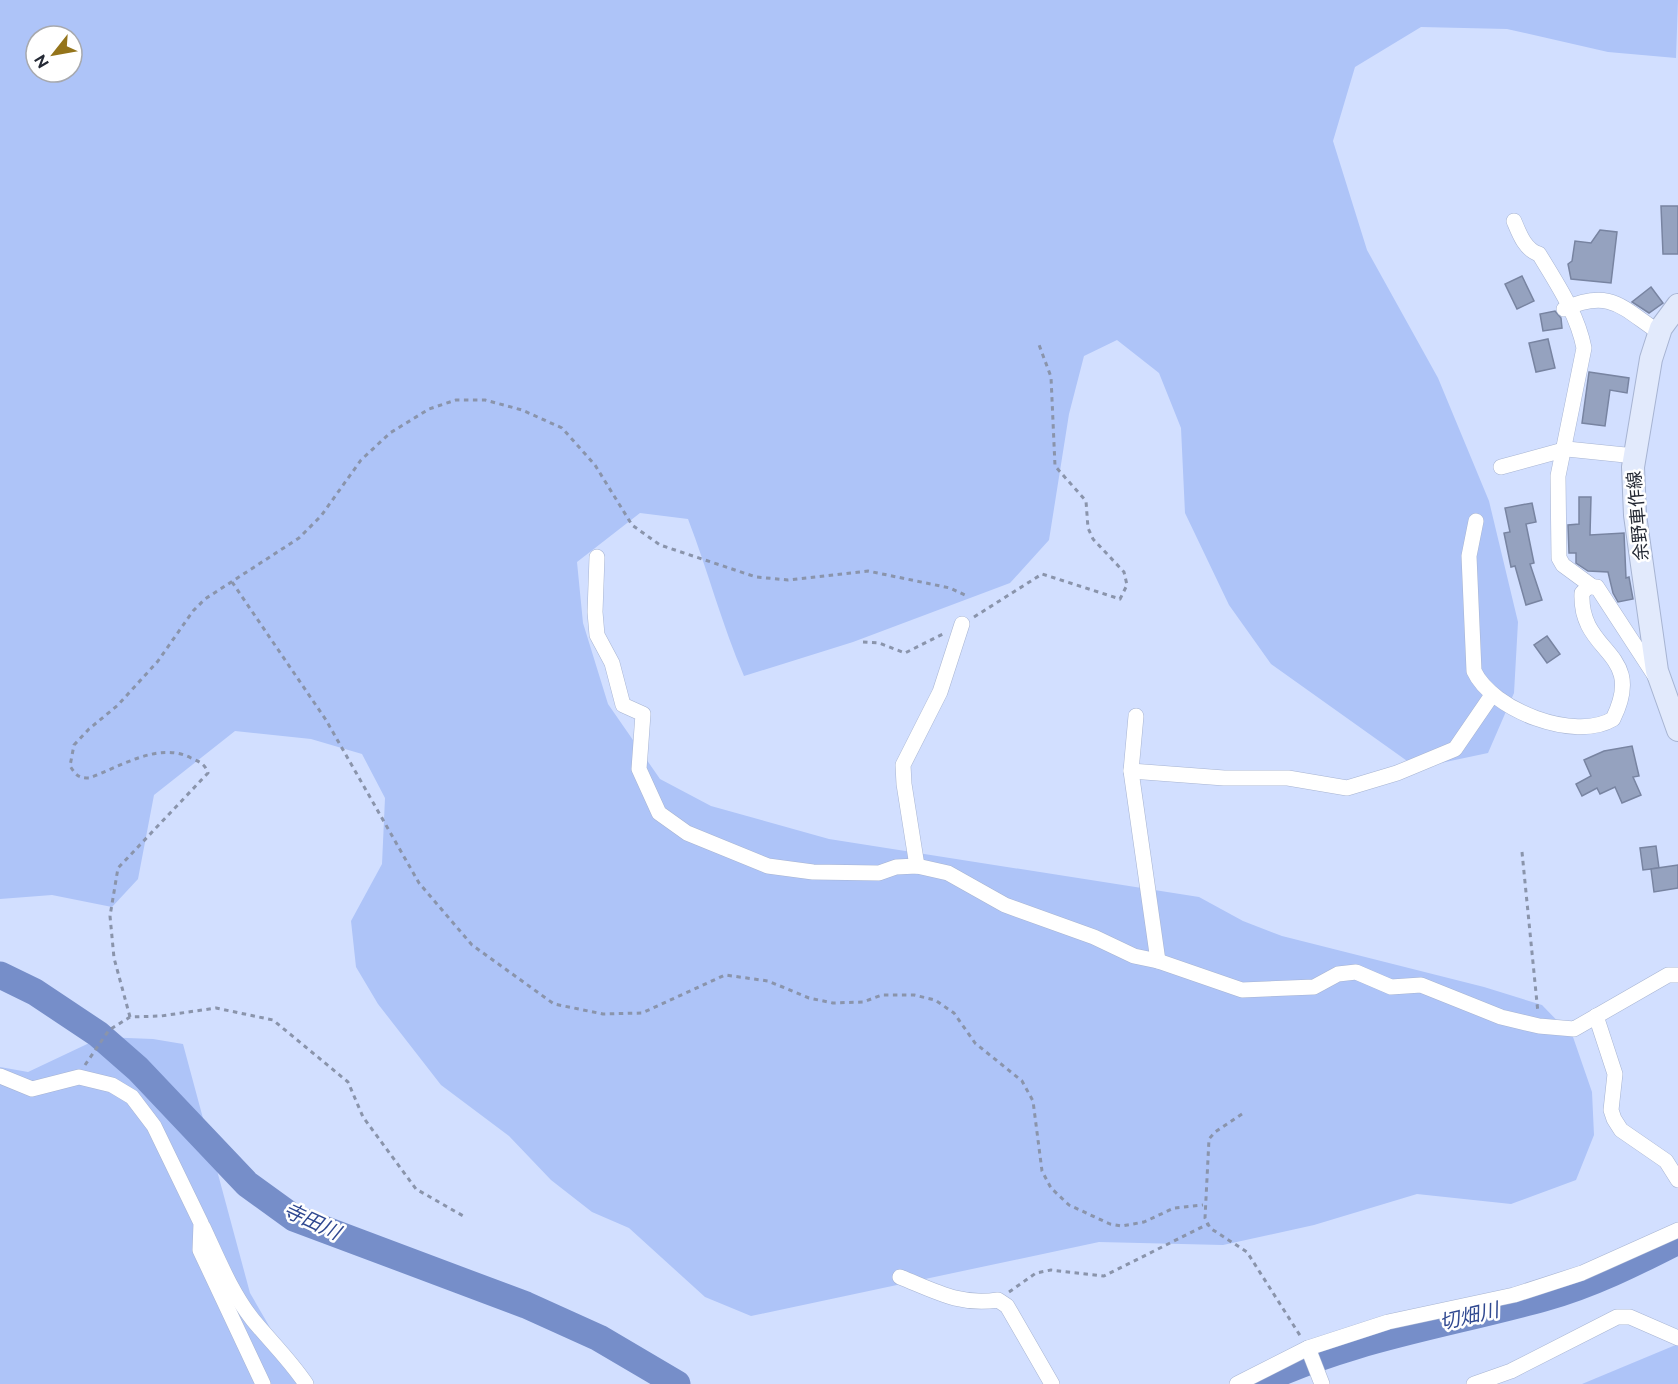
<svg xmlns="http://www.w3.org/2000/svg" width="1678" height="1384" font-family="Raleway,'Noto Sans JP',sans-serif">
<style>
.green{fill:#aec4f8;fill-rule:evenodd}
.lines{fill:none;stroke-linecap:round;stroke-linejoin:round}
.river{stroke:#768ec9;stroke-width:27}
.building{fill:#95a2bf;stroke:#7884a1;stroke-width:1.5}
.minor-casing{stroke:#a7b4d2;stroke-width:16}
.secondary-casing{stroke:#a7b4d2;stroke-width:24}
.path{stroke:#8a94ab;stroke-width:3;stroke-dasharray:4.5 4.5;stroke-linecap:butt}
.minor{stroke:#fff;stroke-width:15}
.secondary{stroke:#e2eafc;stroke-width:22}
.labels{text-anchor:middle;stroke-width:5;stroke-linejoin:round;paint-order:stroke}
.street-label{font-size:18px;fill:#242934;stroke:#fff}
.water-label{font-size:20px;font-style:italic;fill:#304991;stroke:#fff}
</style>
<rect width="100%" height="100%" fill="#d2dfff"/>
<!-- green -->
<g class="green">
<path d="M0 0H1678L1676 58 1608 52 1507 29 1421 27 1355 67 1333 141 1367 250 1438 378 1489 501 1518 622 1514 693 1488 753 1417 768 1271 664 1229 605 1185 513 1181 428 1159 373 1117 340 1084 356 1069 414 1049 540 1010 583 853 642 744 676C722 625 708 571 688 519L640 513 577 562 583 623 608 704 660 779 711 806 829 839 1199 897 1243 921 1282 936 1484 987 1542 1005 1573 1037 1592 1092 1594 1135 1576 1180 1511 1204 1417 1194 1314 1225 1223 1245 1099 1242 751 1316 705 1297 629 1228 592 1212 551 1180 509 1136 441 1085 378 1004 356 967 351 921 382 864 385 798 362 754 311 739 235 731 154 795 138 879 112 907 52 895 0 899ZM36 36H72V72H36Z"/>
<path d="M102 1037 153 1039 183 1044 250 1293 283 1350 313 1384H0V1067L28 1072Z"/>
<path d="M1678 1344V1384H1582Z"/>
</g>
<g class="lines">
<!-- river -->
<g class="river">
<path d="M0 975 35 992 98 1034 138 1069 247 1184 294 1218 526 1305 599 1338 677 1384"/>
<path d="M1256 1384C1347 1339 1447 1325 1544 1298 1591 1285 1635 1263 1678 1241"/>
</g>
</g>
<!-- building -->
<g class="building">
<path d="M1661 206H1678V254H1663Z"/>
<path d="M1600 230 1617 232 1611 283 1571 279 1568 264 1572 261 1575 241 1591 243Z"/>
<path d="M1522 276 1534 301 1517 309 1505 284Z"/>
<path d="M1651 287 1663 303 1649 313 1632 302Z"/>
<path d="M1555 311 1561 318 1562 328 1543 331 1540 314Z"/>
<path d="M1548 339 1555 368 1536 372 1529 343Z"/>
<path d="M1589 372 1629 378 1627 393 1610 390 1605 426 1582 423Z"/>
<path d="M1579 497H1591L1590 535 1624 533 1626 578 1629 577 1633 599 1618 602 1613 593 1608 572 1588 571 1576 563V553H1569L1568 525 1579 524Z"/>
<path d="M1532 503 1536 522 1526 524 1534 563 1530 564 1542 600 1526 605 1515 566 1511 567 1504 533 1510 532 1505 508Z"/>
<path d="M1547 636 1560 654 1547 663 1534 645Z"/>
<path d="M1632 746 1639 776 1633 777 1641 795 1622 803 1615 787 1600 794 1597 788 1582 796 1576 784 1591 776 1584 760 1604 751Z"/>
<path d="M1656 846 1659 868 1643 870 1640 848Z"/>
<path d="M1678 865V888L1654 892 1651 869Z"/>
</g>
<g class="lines">
<defs>
<g id="minor">
<path d="M1514 221C1519 233 1525 250 1539 254 1557 284 1577 313 1584 348L1558 476 1559 558 1563 565 1593 587"/>
<path d="M1564 309C1611 288 1622 308 1660 333"/>
<path d="M1501 467 1567 449 1635 456"/>
<path d="M1476 521 1469 556 1474 671C1492 710 1575 742 1613 719 1647 650 1579 655 1582 593L1588 587H1597L1655 676"/>
<path d="M597 557 595 612 597 635 612 663 623 705 643 714 639 769 659 813 687 833 768 866 813 872 879 873 896 867 917 866 948 873 1005 905 1094 937 1134 956 1158 961 1242 990 1314 987 1338 974 1356 972 1391 987 1421 985 1501 1017 1539 1026 1574 1029 1668 975H1678"/>
<path d="M1136 716 1131 771 1158 961"/>
<path d="M1131 771 1224 778H1288L1347 788 1397 773 1455 749 1492 695"/>
<path d="M917 866 904 784 903 765 940 692 962 624"/>
<path d="M1596 1016 1615 1074 1611 1110 1614 1119 1621 1130 1666 1161 1678 1180"/>
<path d="M0 1076 32 1089 79 1077 112 1085 132 1097 154 1126 201 1223 200 1250 263 1384"/>
<path d="M203 1227C218 1259 231 1292 253 1320 271 1342 290 1360 306 1384"/>
<path d="M900 1277C935 1291 960 1306 998 1300L1007 1306 1052 1384"/>
<path d="M1308 1348 1322 1384"/>
<path d="M1237 1384 1308 1348 1388 1322 1514 1295 1582 1273 1678 1230"/>
<path d="M1474 1384 1511 1371 1617 1317H1630L1678 1338"/>
</g>
<path id="secondary" d="M1678 305 1661 328 1651 359 1633 467 1635 515 1657 671 1678 730"/>
</defs>
<!-- minor casing -->
<use href="#minor" class="minor-casing"/>
<!-- secondary casing -->
<use href="#secondary" class="secondary-casing"/>
<!-- path -->
<g class="path">
<path d="M232 582 326 720 419 883 472 945 554 1004 603 1014 642 1013 725 975 768 981 809 998 833 1003 863 1002 882 995H914L935 1000 954 1013 975 1043 1022 1081 1033 1101 1042 1171 1051 1188 1069 1205 1110 1224 1122 1226 1144 1222 1174 1208 1203 1205"/>
<path d="M974 617 1042 574 1120 599 1127 585 1124 572 1093 539 1088 528 1086 501 1055 466 1051 377 1038 342"/>
<path d="M863 642 879 643 905 653 945 633"/>
<path d="M1522 852 1538 1013"/>
<path d="M130 1017 114 958 110 916 118 868 208 773C205 764 200 762 191 758 159 741 120 767 89 778 78 778 76 775 70 766L74 745 89 729 118 705 158 661 193 611 205 599 299 538 321 516 361 460 390 433 429 409 456 400H485L522 410 562 428 595 465 632 525 660 545 756 577 788 580 868 571 950 588 965 595"/>
<path d="M85 1065 109 1030 130 1017 161 1016 216 1008 273 1020 348 1082 363 1117 416 1189 465 1217"/>
<path d="M1242 1114 1215 1132 1209 1139 1205 1218 1210 1228 1247 1252 1301 1337"/>
<path d="M1009 1292 1036 1273 1051 1270 1104 1276 1208 1224"/>
</g>
<!-- minor -->
<use href="#minor" class="minor"/>
<!-- secondary -->
<use href="#secondary" class="secondary"/>
</g>
<g class="labels">
<!-- street labels -->
<g class="street-label">
<text transform="translate(1638 516) rotate(-95)" y="6">余野車作線</text>
</g>
<!-- water labels -->
<g class="water-label">
<text transform="translate(312 1221) rotate(25)" y="7">寺田川</text>
<text transform="translate(1469 1316) rotate(-13)" y="7">切畑川</text>
</g>
</g>
<!-- north arrow -->
<g transform="translate(54 54) rotate(239)"><circle r="28" fill="#ffffff" stroke="#a7a9ae" stroke-width="1.5"/>
<path d="M0-4.5L10 22L0 15L-10 22Z" fill="#94741b"/>
<text y="-9" font-size="16" font-weight="bold" text-anchor="middle" fill="#242934">N</text>
</g>
</svg>
